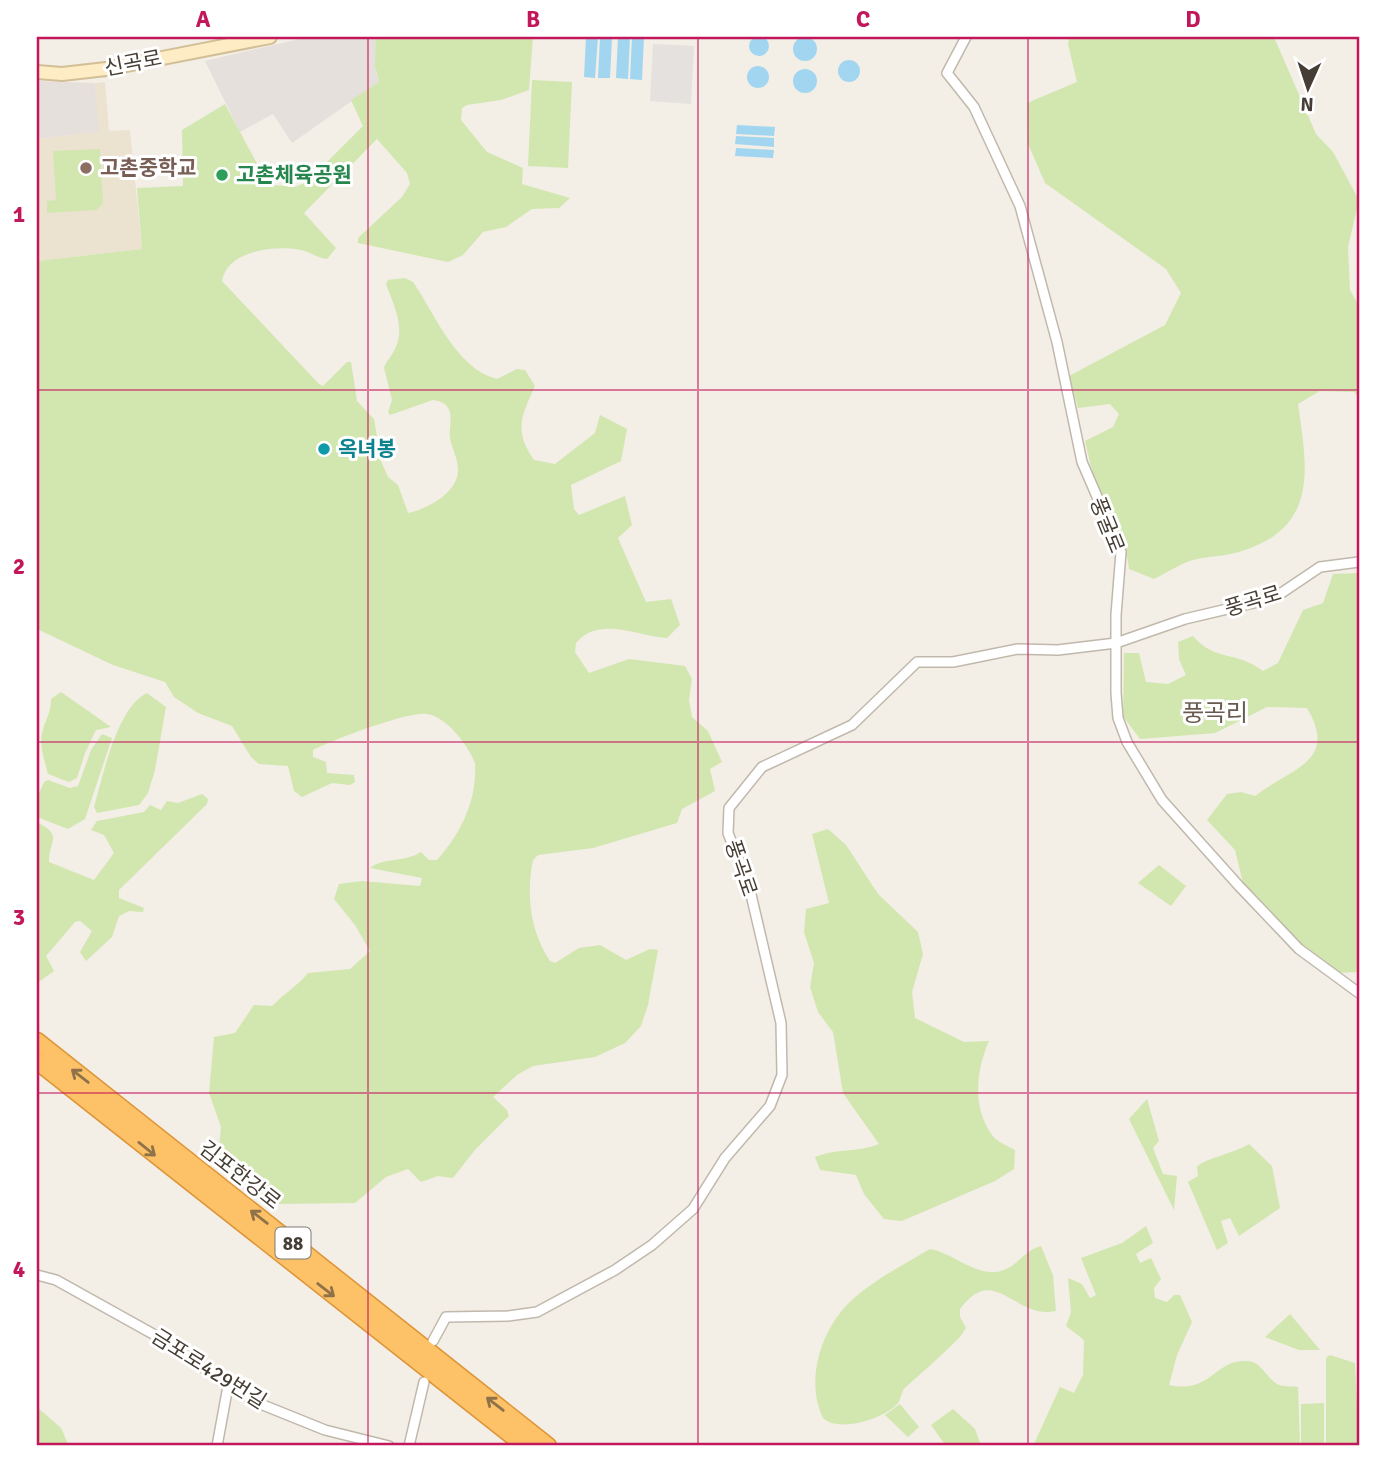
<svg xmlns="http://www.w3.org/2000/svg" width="1396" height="1483" font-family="Signika,'Noto Sans KR',sans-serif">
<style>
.industrial{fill:#e5e0db}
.education{fill:#ece2d0}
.green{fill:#d2e7af}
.parking{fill:#e4e1de}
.water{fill:#a2d6f0}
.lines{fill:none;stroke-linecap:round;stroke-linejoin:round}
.street-casing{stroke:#c1b8ac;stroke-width:12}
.secondary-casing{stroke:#d3bf96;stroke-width:16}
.highway-casing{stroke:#dd9436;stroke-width:19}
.street{stroke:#fff;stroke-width:9}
.secondary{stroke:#feecc5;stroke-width:12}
.highway{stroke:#fdc167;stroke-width:16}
.oneway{stroke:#8f7249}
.grid{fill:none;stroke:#c2185b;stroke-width:2;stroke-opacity:0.55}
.education-dot{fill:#8d6e63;stroke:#fff;stroke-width:2.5}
.leisure-dot{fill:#2e9e5b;stroke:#fff;stroke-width:2.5}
.culture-dot{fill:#0f9aa8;stroke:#fff;stroke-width:2.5}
.labels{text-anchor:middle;stroke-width:6;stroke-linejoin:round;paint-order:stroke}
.shield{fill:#fff;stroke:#7e7872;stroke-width:2}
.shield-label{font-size:19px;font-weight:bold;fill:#463e35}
.street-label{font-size:21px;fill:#463e35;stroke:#fff}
.education-label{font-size:21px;font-weight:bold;fill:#785e54;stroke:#fff;text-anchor:start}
.leisure-label{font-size:21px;font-weight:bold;fill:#27864d;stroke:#fff;text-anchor:start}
.culture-label{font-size:21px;font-weight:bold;fill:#0d838f;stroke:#fff;text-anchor:start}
.quarter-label{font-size:24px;fill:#685b4d;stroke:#fff}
.neatline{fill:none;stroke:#c2185b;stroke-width:2.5}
.grid-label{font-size:23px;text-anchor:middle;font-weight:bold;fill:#c2185b}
</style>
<rect width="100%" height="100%" fill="#f3eee6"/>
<!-- industrial -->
<g class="industrial">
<path d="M308 37H376V72L379 82 292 143 273 114 240 132 205 61Z"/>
<path d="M37 81 95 83 100 132 37 139Z"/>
</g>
<!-- education -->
<path class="education" d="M105 82 109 131 130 130 142 249 37 261V139L99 132 95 83Z"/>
<!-- green -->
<g class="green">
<path d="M376 37H533L529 90 501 100 467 105 462 108 461 120 487 152 523 168 522 184 570 198 559 208 532 209 506 227 483 232 463 255 448 262 358 243V238L402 197 410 184 407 173 377 139 304 213 336 248 327 259C317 258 307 250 296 249 272 246 227 251 222 281L319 384 323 386 347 362H351L357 401 374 419 381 461 388 477 398 485 408 513C427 509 458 493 458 470 458 458 452 449 450 438 448 426 459 403 433 400L390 415 388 412 392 400 384 368C386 361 392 356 395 349 406 327 393 304 386 284L388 280 405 278 413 282C434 312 456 369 497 379L517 369 525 370 535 386C522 415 513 430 534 460L555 464 595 433 600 415 627 429 621 461 571 485 574 509 579 515 625 496 632 525 618 538 646 602 671 599 680 625 667 638C639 637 599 615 576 643L575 652 589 673 629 659 685 666 692 679 689 700 692 717 708 731 722 762 710 769 715 791 682 809 677 823 593 848 538 855 533 860C526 894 530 932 550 961L555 963 579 948 600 945 626 960 650 949 658 950 648 1005 641 1026 625 1043 595 1057 533 1066 517 1075 493 1097 507 1110 509 1116 474 1151 453 1178 438 1176 421 1182 408 1169 386 1177 355 1203 278 1204 261 1195 218 1160 221 1127 209 1093 214 1037 235 1033 254 1005 272 1006C284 994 297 986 308 973L350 969 370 951 355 925 334 899 339 884 362 881 420 886 422 878 370 868C383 857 404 863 421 852L429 860H437C461 833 477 801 475 763 468 745 447 717 427 714 408 711 333 740 313 750V757L326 762 327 773 354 775 355 782 350 785 332 783 302 797 294 791 288 766 259 764 251 757 232 726 198 713 174 697 165 682 113 665 37 629V261L142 249 137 188 183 186 182 130 225 104 261 171 265 184 295 187 307 182 363 126 351 100 379 82 375 66Z"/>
<path d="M1069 37H1274L1316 134 1333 152 1359 200 1348 247 1350 290 1359 306V397L1354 392 1320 391 1298 404C1308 472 1318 528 1239 552 1226 556 1211 556 1197 559 1182 562 1167 573 1154 579L1129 569C1127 538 1106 517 1097 489 1092 473 1089 457 1085 441L1113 427 1119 414 1110 404 1078 408 1069 376 1165 325 1181 293 1166 269 1045 183 1028 144 1027 103 1077 82 1068 44Z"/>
<path d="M532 80 572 82 568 168 528 166Z"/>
<path d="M100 149 103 203 97 210 47 213V201L56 200 53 151Z"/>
<path d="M1359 573V972L1335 973 1294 939 1244 887 1235 850 1207 820 1227 794 1241 792 1255 796C1291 768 1339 762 1307 708L1267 707 1215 733 1140 739 1123 716 1124 653H1139L1146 682 1168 684 1186 675 1179 659 1178 642 1193 636C1215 662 1235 650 1263 671L1278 663 1303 610 1323 603 1333 574Z"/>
<path d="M61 692 111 727 96 730 85 753 77 778 69 782 48 774C45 762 39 746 42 733 45 720 51 714 51 699Z"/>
<path d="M147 693 166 707 155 770 148 793 139 805 97 813 94 807C103 776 117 707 147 693Z"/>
<path d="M102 734 112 738 85 819 68 829 37 817V798L44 782 48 780 70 788 78 786 91 750Z"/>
<path d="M202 794 208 799 207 804 119 890V898L144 908 143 912 129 911 119 916 112 937 86 961 80 952 92 931 80 921 75 922 46 956 54 971 37 983V822C64 837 49 839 49 862L94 880 114 853 104 835 91 830 97 821 144 812 150 805 161 810 167 801 178 803Z"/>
<path d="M828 829 846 845 878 894 918 932 923 954 912 992 915 1018 964 1042 989 1041C976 1070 972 1108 992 1135 997 1142 1008 1146 1015 1150L1014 1169 995 1181 902 1221 884 1219 864 1194 856 1175 820 1170 815 1157C836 1148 858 1153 879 1144L843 1093 833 1032 818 1012 810 987 814 963 804 932 806 909 829 903 812 834Z"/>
<path d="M1159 865 1186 886 1171 906 1138 883Z"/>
<path d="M1147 1099 1159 1141 1153 1148 1163 1174 1177 1176 1174 1210 1129 1119Z"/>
<path d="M1249 1144 1272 1166 1280 1208 1239 1236 1230 1218 1221 1221 1228 1243 1217 1250 1188 1182 1198 1176 1197 1167C1203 1159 1235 1153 1249 1144Z"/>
<path d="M1146 1226 1153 1243 1136 1254 1140 1263 1151 1258 1161 1279 1154 1288 1155 1298 1167 1302 1174 1295H1180L1192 1322 1177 1355 1169 1385C1211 1394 1214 1360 1246 1361 1261 1361 1265 1376 1277 1384 1282 1387 1292 1386 1298 1387L1300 1446H1033L1060 1387 1074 1393 1083 1375 1084 1340 1066 1326 1071 1312 1068 1278 1082 1284 1090 1298 1096 1295 1081 1258 1122 1243Z"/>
<path d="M1041 1246 1053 1275 1056 1311C1015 1321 995 1261 960 1309V1317L966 1328 960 1337C943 1354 926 1369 908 1385 901 1390 902 1397 898 1403 885 1419 838 1433 823 1418 806 1383 819 1336 845 1307 867 1283 902 1266 930 1249 954 1253 979 1280 1004 1270 1018 1265 1025 1250 1041 1246Z"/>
<path d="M1290 1314 1320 1350H1299L1265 1337Z"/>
<path d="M1330 1355 1355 1363 1359 1446H1326V1358Z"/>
<path d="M1324 1403V1446H1301V1404Z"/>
<path d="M900 1404 919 1427 908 1437 885 1415Z"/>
<path d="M37 1407 61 1428 69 1446 37 1444Z"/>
<path d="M953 1409 975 1429 981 1446H946L931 1425Z"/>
</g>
<!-- parking -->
<path class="parking" d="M653 44 694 46 691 104 650 101Z"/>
<!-- water -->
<g class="water">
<circle cx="759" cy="46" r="10"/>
<circle cx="805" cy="49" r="12"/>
<path d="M586 37H598L595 78 584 77Z"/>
<path d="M600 37H612L610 78H598Z"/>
<path d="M618 37H630L628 79 616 78Z"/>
<path d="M632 37H644L642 80 630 79Z"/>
<circle cx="849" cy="71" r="11"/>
<circle cx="758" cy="77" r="11"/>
<circle cx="805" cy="81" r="12"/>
<path d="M737 125 775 127 774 136 736 134Z"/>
<path d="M736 136 774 138V147L735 144Z"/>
<path d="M736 148 774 150 773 158 735 156Z"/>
</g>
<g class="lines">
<defs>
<g id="street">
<path d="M966 37 947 73 974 107 1020 206 1057 342 1082 462 1121 552 1116 615V693L1118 718 1127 742 1162 800 1239 886 1299 949 1359 993"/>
<path d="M37 1275 56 1280 171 1344 228 1386 258 1403 325 1430 389 1446"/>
<path d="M433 1341 446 1317 508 1316 537 1312 615 1270 652 1245 693 1209 725 1158 770 1106 782 1075 781 1023 749 886 728 833 729 808 762 767 852 725 917 662H953L1018 649 1058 650 1116 643 1185 619 1274 598 1320 567 1359 562"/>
<path d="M217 1446 228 1386"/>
<path d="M409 1446 424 1382"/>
</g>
<path id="secondary" d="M37 72 62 74 106 69 270 37"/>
<g id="highway">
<path d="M37 1041 548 1446"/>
<path d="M37 1061 525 1446"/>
</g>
</defs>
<!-- street casing -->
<use href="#street" class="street-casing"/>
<!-- secondary casing -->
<use href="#secondary" class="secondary-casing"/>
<!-- highway casing -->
<use href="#highway" class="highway-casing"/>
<!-- street -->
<use href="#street" class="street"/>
<!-- secondary -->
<use href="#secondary" class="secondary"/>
<!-- highway -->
<use href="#highway" class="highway"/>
</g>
<!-- one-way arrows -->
<defs><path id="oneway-shaft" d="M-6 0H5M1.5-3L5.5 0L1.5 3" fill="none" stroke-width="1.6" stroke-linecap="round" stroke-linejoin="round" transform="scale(1.75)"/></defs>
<g class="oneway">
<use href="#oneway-shaft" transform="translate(80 1076) rotate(-142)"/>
<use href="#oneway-shaft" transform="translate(147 1149) rotate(39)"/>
<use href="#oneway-shaft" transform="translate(259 1217) rotate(-142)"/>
<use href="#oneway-shaft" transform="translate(326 1290) rotate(38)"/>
<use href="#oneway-shaft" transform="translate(495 1404) rotate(-142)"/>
</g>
<!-- grid -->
<path class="grid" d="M368 37V1446M698 37V1446M1028 37V1446M37 390H1359M37 742H1359M37 1093H1359"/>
<!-- markers -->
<circle class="education-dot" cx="86" cy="168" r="7"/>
<circle class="leisure-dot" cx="222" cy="175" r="7"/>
<circle class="culture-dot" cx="324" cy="449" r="7"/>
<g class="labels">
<!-- shield labels -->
<rect class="shield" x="275.5" y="1227.5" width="35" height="31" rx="5"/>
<g class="shield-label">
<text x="293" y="1250">88</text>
</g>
<!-- street labels -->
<g class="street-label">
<text transform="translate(133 63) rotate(-11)" y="7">신곡로</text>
<text transform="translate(1107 525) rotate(68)" y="7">풍굴로</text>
<text transform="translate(1253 601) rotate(-17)" y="7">풍곡로</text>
<text transform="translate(741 868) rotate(71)" y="7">풍곡로</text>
<text transform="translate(240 1175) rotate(38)" y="7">김포한강로</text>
<text transform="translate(209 1369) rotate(32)" y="7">금포로429번길</text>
</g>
<!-- education labels -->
<g class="education-label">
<text x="100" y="175">고촌중학교</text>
</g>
<!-- leisure labels -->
<g class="leisure-label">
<text x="236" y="182">고촌체육공원</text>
</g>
<!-- culture labels -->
<g class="culture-label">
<text x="338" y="456">옥녀봉</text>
</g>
<!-- quarter labels -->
<g class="quarter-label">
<text x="1215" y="721">풍곡리</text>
</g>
</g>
<!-- border -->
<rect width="1396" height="1483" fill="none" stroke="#ffffff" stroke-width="77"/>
<!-- north arrow -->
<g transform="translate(1308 88) rotate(183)" stroke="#ffffff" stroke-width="5" paint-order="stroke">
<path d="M0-5L12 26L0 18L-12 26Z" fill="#463e35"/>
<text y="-10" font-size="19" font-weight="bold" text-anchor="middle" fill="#463e35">N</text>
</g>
<rect x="38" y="38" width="1320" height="1406" class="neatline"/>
<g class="grid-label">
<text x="203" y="27">A</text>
<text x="533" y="27">B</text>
<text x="863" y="27">C</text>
<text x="1193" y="27">D</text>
<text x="19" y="222">1</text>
<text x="19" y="574">2</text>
<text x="19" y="925">3</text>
<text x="19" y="1277">4</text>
</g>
</svg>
